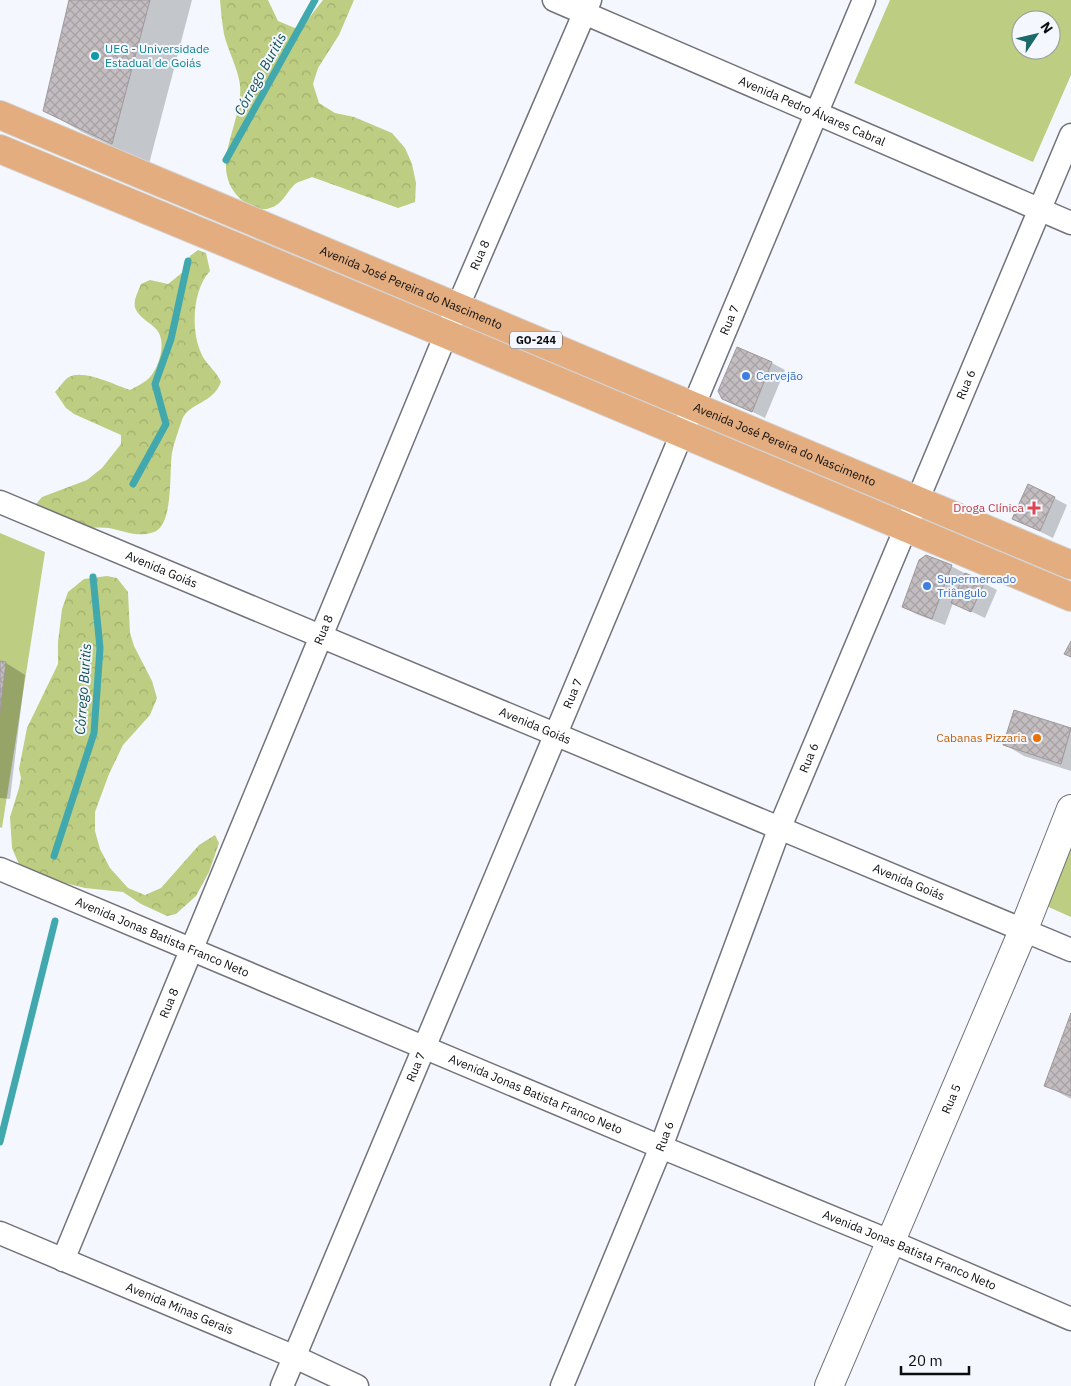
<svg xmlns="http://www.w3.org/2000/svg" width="1071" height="1386" font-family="'IBM Plex Sans',sans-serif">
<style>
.green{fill:#bdcd81;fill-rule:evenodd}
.forest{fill:url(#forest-crowns)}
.shadow{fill:#0003}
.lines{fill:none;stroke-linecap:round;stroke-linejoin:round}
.stream{stroke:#41a8ad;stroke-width:7}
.building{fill:url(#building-cross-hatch);stroke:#9e989b}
.minor-casing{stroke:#707379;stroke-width:25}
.tertiary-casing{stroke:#707379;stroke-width:30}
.primary-casing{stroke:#d3d3d4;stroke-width:30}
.minor{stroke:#fff;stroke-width:22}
.tertiary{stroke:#fff;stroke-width:28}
.primary{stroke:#e4ad7f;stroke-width:28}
.culture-dot{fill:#0f9aa8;stroke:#f4f8fe;stroke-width:2}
.shop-dot{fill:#3f7fe0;stroke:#f4f8fe;stroke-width:2}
.health-dot{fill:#e0444e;stroke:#f4f8fe;stroke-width:2}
.food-dot{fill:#e8710a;stroke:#f4f8fe;stroke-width:2}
.labels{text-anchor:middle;stroke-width:4;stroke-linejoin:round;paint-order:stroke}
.shield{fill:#f4f8fe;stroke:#515356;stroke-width:1}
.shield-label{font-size:11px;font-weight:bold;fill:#0b0c0e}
.culture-label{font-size:12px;fill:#0d838f;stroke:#f4f8fe;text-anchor:start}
.street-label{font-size:12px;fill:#0b0c0e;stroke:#f4f8fe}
.shop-label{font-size:12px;fill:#366cbe;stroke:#f4f8fe;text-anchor:start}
.health-label{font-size:12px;fill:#be3a42;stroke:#f4f8fe;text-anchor:end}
.food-label{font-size:12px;fill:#c56008;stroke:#f4f8fe;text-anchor:end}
.water-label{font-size:14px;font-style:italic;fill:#0e4f52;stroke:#f4f8fe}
</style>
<defs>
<pattern id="forest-crowns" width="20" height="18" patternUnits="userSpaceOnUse" patternTransform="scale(1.25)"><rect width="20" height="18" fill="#bdcd81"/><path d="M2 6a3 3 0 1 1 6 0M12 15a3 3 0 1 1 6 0" fill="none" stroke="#a1af6e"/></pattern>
<pattern id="building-cross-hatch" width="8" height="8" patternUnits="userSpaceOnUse" patternTransform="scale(1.25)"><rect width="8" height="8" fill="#c3bdc0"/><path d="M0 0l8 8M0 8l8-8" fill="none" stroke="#a6a1a4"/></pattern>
</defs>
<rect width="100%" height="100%" fill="#f4f8fe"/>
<!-- green -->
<g class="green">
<path d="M890 0H1071V75L1033 162 854 83ZM1021 20H1051V50H1021Z"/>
<path d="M0 533 45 552 2 828 0 827Z"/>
<path d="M1071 843V917L1044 905Z"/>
</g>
<!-- forest -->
<g class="forest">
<path d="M220 0H268L278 21 295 28 309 18 323 0H354L339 35 318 68 313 84 319 103 335 113 354 117 392 133 405 148 412 164 416 183 415 202 398 208 312 177C306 180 298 181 294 185 286 193 282 205 270 208 262 211 251 208 245 203 203 170 244 125 240 85 238 68 228 51 224 34 222 23 221 11 220 0Z"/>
<path d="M198 250 206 253 210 271C192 290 190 334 203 357 208 366 217 372 221 382 213 404 188 403 182 420 178 431 174 443 172 453 169 471 174 525 154 532 138 538 125 531 109 528 96 526 79 530 68 525 56 521 45 512 35 505L42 497 87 480 102 468 121 444V435L74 414 66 408 55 392C59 388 64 380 69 377 83 369 115 385 130 390 135 387 142 384 147 380 159 370 167 342 157 330 151 323 140 318 136 310 132 302 138 292 141 284L150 280 168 284 182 273 190 256Z"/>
<path d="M107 576 117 578 128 592 130 633 134 646 152 681 157 698 150 715 123 745 109 774 95 812V831L100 849 110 868 128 888 145 895 161 888 199 845 215 835 219 843 209 872 196 896 176 914 167 916 141 904 123 892 85 888 29 874 21 869 12 848 10 817 19 788 21 778 19 769 27 728 58 664V642L62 609 68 592 84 579Z"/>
</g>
<!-- shadow -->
<g class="shadow">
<path d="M70 0H192L149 164 82 132 44 110Z"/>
<path d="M738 348 772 363 785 370 765 418 723 398Z"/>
<path d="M1054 498 1067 505 1053 538 1014 519Z"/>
<path d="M951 566 997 590 985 618 953 603 945 625 916 614 903 607Z"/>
<path d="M0 662 6 663 25 675 10 799 0 798Z"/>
<path d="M1015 711 1071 730V771L1024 756 1004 744Z"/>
<path d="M1071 1016V1099L1045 1085Z"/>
</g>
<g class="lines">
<!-- stream -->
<g class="stream">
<path d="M226 160 315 0"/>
<path d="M133 484 166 424 155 384 171 339 188 261"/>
<path d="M54 856 94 733 100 648 93 577"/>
<path d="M0 1142 55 921"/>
</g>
</g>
<!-- building -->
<g class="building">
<path d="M69 0H150L112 144 43 111Z"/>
<path d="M737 347 772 362 752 412 722 399 718 391Z"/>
<path d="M1028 484 1055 497 1040 531 1012 519Z"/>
<path d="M926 555 952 565 932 619 902 607 919 560Z"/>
<path d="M965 573 985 581 971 612 951 603Z"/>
<path d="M1071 641V657L1064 654Z"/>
<path d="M0 661 6 662 0 712Z"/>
<path d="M1014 710 1071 728 1061 764 1003 745Z"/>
<path d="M1071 1013V1096L1044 1086Z"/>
</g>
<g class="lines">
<defs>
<g id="minor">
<path id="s1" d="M554 0 1071 223"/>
<path id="s2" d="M0 502 1071 950"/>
<path id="s3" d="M0 869 661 1147 892 1242 1071 1319"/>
<path id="s4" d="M0 1233 295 1357 357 1386"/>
<path id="s5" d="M63 1260 446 334 590 0"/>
<path id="s6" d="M282 1386 864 0"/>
<path id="s7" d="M562 1386 661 1147 780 827 1071 135"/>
</g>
<g id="tertiary">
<path id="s8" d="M829 1386 1023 931 1071 809"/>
</g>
<g id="primary">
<path id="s9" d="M0 115 1071 565"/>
<path d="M0 149 446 334 1071 597"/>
</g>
</defs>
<!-- minor casing -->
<use href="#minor" class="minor-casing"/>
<!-- tertiary casing -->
<use href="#tertiary" class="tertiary-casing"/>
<!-- primary casing -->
<use href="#primary" class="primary-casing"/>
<!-- minor -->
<use href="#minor" class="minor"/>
<!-- tertiary -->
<use href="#tertiary" class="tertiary"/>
<!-- primary -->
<use href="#primary" class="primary"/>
</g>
<!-- markers -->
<circle class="culture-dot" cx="95" cy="56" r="5"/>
<g class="shop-dot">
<circle cx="746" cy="376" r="5"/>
<circle cx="927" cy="586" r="5"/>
</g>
<path class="health-dot" d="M1031.5 500.5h5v5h5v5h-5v5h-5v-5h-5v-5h5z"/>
<circle class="food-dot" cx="1037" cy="738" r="5"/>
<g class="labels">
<!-- shield labels -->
<rect class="shield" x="510" y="331.5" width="52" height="17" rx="4"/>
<g class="shield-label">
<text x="536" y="344">GO-244</text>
</g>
<!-- culture labels -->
<g class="culture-label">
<text x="105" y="53">UEG - Universidade<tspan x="105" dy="14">Estadual de Goiás</tspan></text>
</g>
<!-- street labels -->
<g class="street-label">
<text dy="4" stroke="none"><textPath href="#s1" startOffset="281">Avenida Pedro Álvares Cabral</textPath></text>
<text dy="4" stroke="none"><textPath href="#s5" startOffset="1088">Rua 8</textPath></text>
<text dy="4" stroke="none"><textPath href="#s9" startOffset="446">Avenida José Pereira do Nascimento</textPath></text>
<text dy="4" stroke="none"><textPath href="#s6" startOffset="1156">Rua 7</textPath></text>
<text dy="4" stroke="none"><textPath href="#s7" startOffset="1080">Rua 6</textPath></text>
<text dy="4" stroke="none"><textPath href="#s9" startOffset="851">Avenida José Pereira do Nascimento</textPath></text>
<text dy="4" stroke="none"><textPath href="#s2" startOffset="175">Avenida Goiás</textPath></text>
<text dy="4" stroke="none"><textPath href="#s5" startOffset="682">Rua 8</textPath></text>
<text dy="4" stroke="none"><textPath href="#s6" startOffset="751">Rua 7</textPath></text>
<text dy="4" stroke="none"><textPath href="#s2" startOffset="580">Avenida Goiás</textPath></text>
<text dy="4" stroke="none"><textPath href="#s7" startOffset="675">Rua 6</textPath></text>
<text dy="4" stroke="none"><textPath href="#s2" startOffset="985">Avenida Goiás</textPath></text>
<text dy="4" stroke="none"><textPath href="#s3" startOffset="176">Avenida Jonas Batista Franco Neto</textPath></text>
<text dy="4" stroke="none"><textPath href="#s5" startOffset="278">Rua 8</textPath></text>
<text dy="4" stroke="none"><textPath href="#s6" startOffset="346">Rua 7</textPath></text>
<text dy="4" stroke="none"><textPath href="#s3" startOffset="581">Avenida Jonas Batista Franco Neto</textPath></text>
<text dy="4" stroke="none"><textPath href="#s8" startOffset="312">Rua 5</textPath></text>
<text dy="4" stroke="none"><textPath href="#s7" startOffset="270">Rua 6</textPath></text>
<text dy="4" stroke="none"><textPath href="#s3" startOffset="986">Avenida Jonas Batista Franco Neto</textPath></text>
<text dy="4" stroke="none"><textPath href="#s4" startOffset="195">Avenida Minas Gerais</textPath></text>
</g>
<!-- shop labels -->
<g class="shop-label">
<text x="756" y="380">Cervejão</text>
<text x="937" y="583">Supermercado<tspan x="937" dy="14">Triângulo</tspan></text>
</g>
<!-- health labels -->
<g class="health-label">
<text x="1024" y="512">Droga Clínica</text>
</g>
<!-- food labels -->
<g class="food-label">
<text x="1027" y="742">Cabanas Pizzaria</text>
</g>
<!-- water labels -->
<g class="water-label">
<text transform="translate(260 74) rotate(-61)" y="5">Córrego Buritis</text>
<text transform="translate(83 689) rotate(-86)" y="5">Córrego Buritis</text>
</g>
</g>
<!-- north arrow -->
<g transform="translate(1036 35) rotate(55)"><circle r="24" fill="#f4f8fe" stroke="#979a9e"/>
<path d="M0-4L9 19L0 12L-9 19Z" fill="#1c6969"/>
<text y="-8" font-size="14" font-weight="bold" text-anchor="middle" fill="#0b0c0e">N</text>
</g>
<!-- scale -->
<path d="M901 1366v8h68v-8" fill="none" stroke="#0b0c0e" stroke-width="2.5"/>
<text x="908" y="1366" font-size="15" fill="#0b0c0e" stroke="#f4f8fe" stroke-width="4" paint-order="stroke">20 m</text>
</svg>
